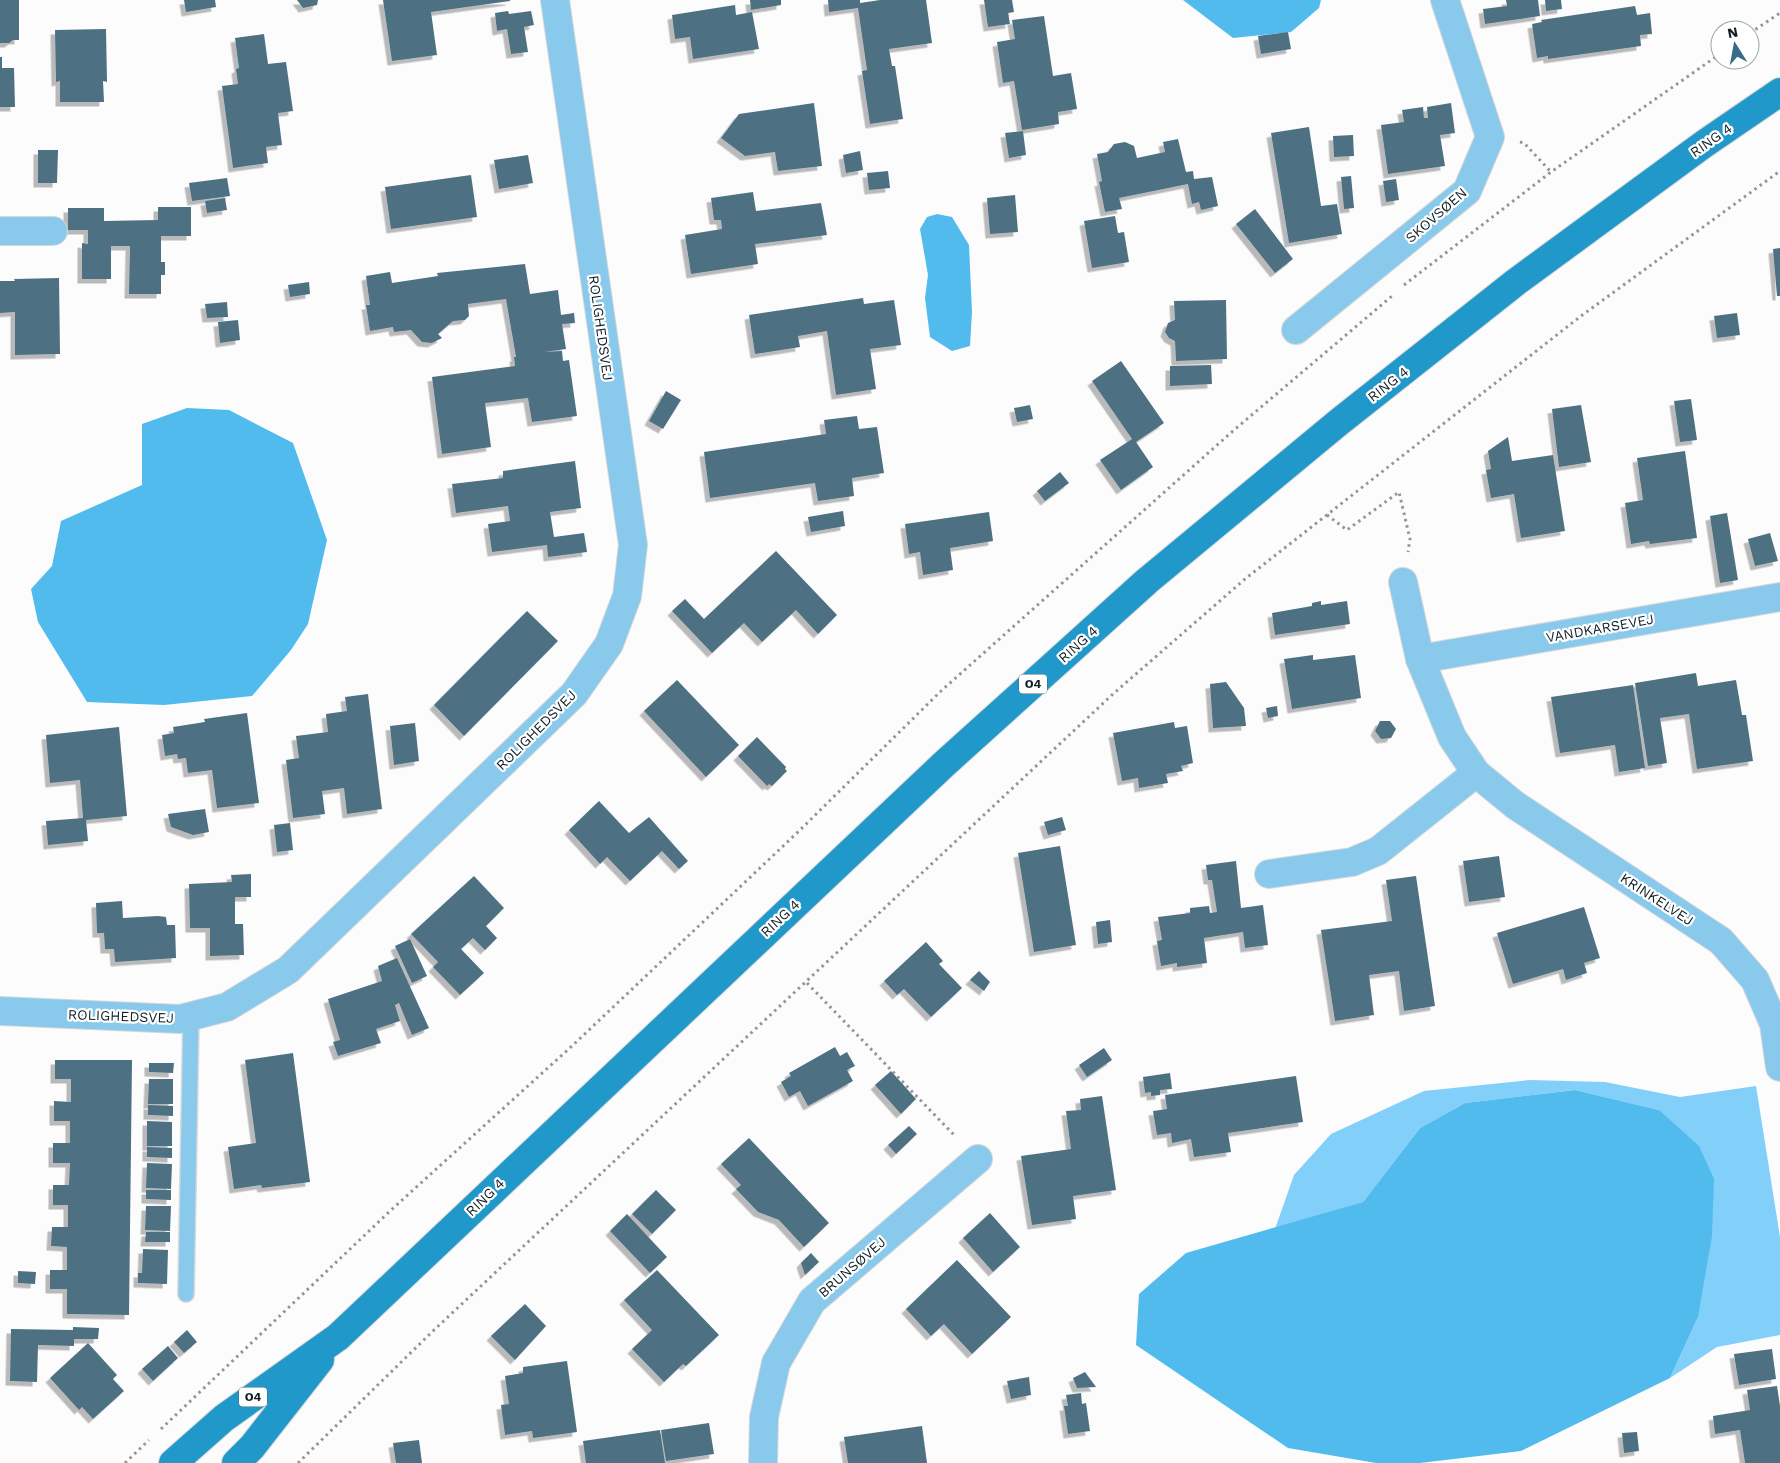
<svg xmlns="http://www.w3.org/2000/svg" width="1780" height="1463" font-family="'Work Sans',sans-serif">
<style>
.forest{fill:#82d0f9}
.water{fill:#52bbed}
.building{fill:#4d7083;filter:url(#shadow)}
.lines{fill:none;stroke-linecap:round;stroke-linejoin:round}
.lane-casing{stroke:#d6d8da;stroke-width:18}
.street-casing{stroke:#d6d8da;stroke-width:30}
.primary-casing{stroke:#d6d8da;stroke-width:30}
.path{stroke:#90979a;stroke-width:3;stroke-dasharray:2.5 4;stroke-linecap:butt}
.lane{stroke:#89c9eb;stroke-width:15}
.street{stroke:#89c9eb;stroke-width:28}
.primary{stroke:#2198ca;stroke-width:28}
.labels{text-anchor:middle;stroke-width:4.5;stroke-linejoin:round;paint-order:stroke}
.shield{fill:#fff;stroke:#576266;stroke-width:1}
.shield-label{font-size:12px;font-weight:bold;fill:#0f1e25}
.street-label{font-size:14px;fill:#0f1e25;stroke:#fff}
</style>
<defs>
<filter id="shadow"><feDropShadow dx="-4.5" dy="4.5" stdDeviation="0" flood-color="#0004"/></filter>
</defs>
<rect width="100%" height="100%" fill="#fcfcfc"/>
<!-- forest -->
<path class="forest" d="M1530 1080 1605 1082 1680 1097 1756 1086 1780 1237V1335L1717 1347 1670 1378 1698 1317 1659 1110 1575 1090 1465 1103 1420 1128 1363 1202 1275 1229 1294 1175 1331 1134 1424 1091Z"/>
<!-- water -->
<g class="water">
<path d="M1183 0H1321L1319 8 1291 32 1233 38Z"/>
<path d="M937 214 952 217 969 245 972 312 970 346 952 351 930 337 925 298 928 275 920 229 927 217Z"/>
<path d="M187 408 229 410 293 443 327 540 308 624 291 650 252 696 164 705 87 702 38 622 31 589 52 566 61 521 142 485V424Z"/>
<path d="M1575 1090 1659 1110 1699 1146 1714 1179 1712 1236 1698 1317 1670 1378 1521 1451 1420 1463H1376L1288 1448 1136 1345 1139 1294 1186 1253 1363 1202 1420 1128 1465 1103Z"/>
</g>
<!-- building -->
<g class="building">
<path d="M0 0H19V40H13L9 43H0Z"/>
<path d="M184 0H215L216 7 186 12Z"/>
<path d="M297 0H318L317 5 303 8Z"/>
<path d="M383 0H510V1L431 12 437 55 392 61Z"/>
<path d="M750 0H781V5L751 10Z"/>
<path d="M828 0H860V3L880 0H926L932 43 889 49 892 66H895L903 119 870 124 862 71 867 70 858 8 829 12Z"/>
<path d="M984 0H1012L1014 12 1008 13 1010 24 988 27Z"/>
<path d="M1506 0H1538L1540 16 1485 24 1483 9 1507 6Z"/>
<path d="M1545 0H1561L1562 9 1546 11Z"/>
<path d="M735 5 736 15 752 12 759 49 693 59 690 37 675 39 672 15Z"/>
<path d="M1635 6 1637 15 1650 13 1652 34 1640 35 1641 46 1548 59V56L1537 58 1532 24 1542 22 1541 20Z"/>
<path d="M508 11 509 14 531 11 534 25 524 27 528 52 511 54 507 29 497 31 495 13Z"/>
<path d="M1044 16 1053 76 1071 73 1077 109 1058 112 1059 124 1022 130 1014 81 1003 83 997 42 1015 39 1012 20Z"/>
<path d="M106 29 107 82 103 81 104 102H60V81L56 82 55 30Z"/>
<path d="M1288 32 1291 49 1261 54 1258 36Z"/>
<path d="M264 34 268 64 286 62 293 111 278 113 282 145 266 147 268 163 233 168 222 86 238 84 236 69 239 68 235 38Z"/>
<path d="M0 57H2V68H14L15 107H0Z"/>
<path d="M814 103 822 166 778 171 775 152 745 156 721 138 739 114Z"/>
<path d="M1451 103 1455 133 1440 135 1445 166 1388 174 1381 125 1404 122 1402 110 1423 107 1424 118H1428L1427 107Z"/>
<path d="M1309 127 1321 206 1337 204 1342 234 1289 243 1271 133Z"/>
<path d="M1023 131 1026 155 1009 158 1005 133Z"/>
<path d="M1353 135 1354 156 1334 157 1333 136Z"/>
<path d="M1178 139 1186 172 1193 171 1194 179 1212 177 1218 206 1201 210 1199 202 1192 204 1188 184 1119 198 1122 209 1105 212 1099 182 1102 181 1097 154 1108 152 1114 144 1125 142 1134 146 1137 158 1165 152 1163 142Z"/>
<path d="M38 150H58L57 183H38Z"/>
<path d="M860 151 863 170 846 173 843 155Z"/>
<path d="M528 155 533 183 499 189 494 160Z"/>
<path d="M888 171 890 188 869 190 867 173Z"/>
<path d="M471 175 477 217 391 229 385 187Z"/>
<path d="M1351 176 1354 208 1344 209 1341 177Z"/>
<path d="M227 178 230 196 192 201 189 183Z"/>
<path d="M1396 179 1399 200 1386 202 1383 181Z"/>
<path d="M753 192 756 211 821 203 827 235 755 244 758 264 691 274 685 235 722 229 721 220H714L711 198Z"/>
<path d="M1015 195 1018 232 990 234 987 198Z"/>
<path d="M225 198 227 210 207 213 205 201Z"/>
<path d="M158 207H191V236H161V262H165V275H161V294H129L130 246H111V279H82V243L88 244V230H68V208H104V221L158 220Z"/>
<path d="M1255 209 1293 259 1275 273 1236 224Z"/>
<path d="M1115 216 1118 233 1124 232 1129 262 1092 268 1084 221Z"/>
<path d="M1780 248V296H1777L1773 249Z"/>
<path d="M525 264 530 294 558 290 561 315 574 313 575 323 562 324 566 349 544 352 562 351 563 361 569 360 577 416 532 422 528 398 485 403 491 447 442 454 432 377 515 366 514 357H516L506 299 468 304 469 316 465 320 453 321 438 334 442 338 432 343 422 342 411 330 394 332 393 327 370 331 366 305H370L366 276 390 272 392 283 438 276 437 273Z"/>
<path d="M59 278 60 354 15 355V312L0 313V281H15L14 279Z"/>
<path d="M309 282 310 294 290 297 288 285Z"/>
<path d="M863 298 864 304 894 300 901 345 870 349 876 389 836 395 827 331 798 336 800 347 755 354 749 315Z"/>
<path d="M1226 300 1227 359 1176 361 1175 341 1169 338 1165 332 1168 323 1175 320 1174 301Z"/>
<path d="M227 302 228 317 207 318 205 304Z"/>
<path d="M1737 313 1740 335 1717 338 1714 316Z"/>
<path d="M238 320 240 340 220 343 218 322Z"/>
<path d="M1121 361 1164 423 1136 442 1153 467 1121 490 1100 460 1132 439 1092 381Z"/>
<path d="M1211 365 1212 384 1170 386V366Z"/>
<path d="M666 391 681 400 663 429 649 421Z"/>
<path d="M1691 399 1697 440 1680 442 1674 401Z"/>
<path d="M1030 405 1033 419 1017 422 1014 408Z"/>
<path d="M1581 405 1591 462 1559 467 1552 409Z"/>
<path d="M857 416 859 429 877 427 884 473 852 478 854 496 818 501 815 483 710 498 704 452 826 434 824 420Z"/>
<path d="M1508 437 1512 461 1553 455 1565 531 1521 538 1514 494 1491 498 1486 470 1491 469 1488 451Z"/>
<path d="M1685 451 1697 538 1650 544 1649 541 1631 544 1625 503 1643 500 1637 458Z"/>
<path d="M575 461 581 508 550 512 554 537 584 533 587 552 548 557 547 545 492 552 488 524 510 521 508 506 456 513 452 484 503 478V471Z"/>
<path d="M1060 472 1069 483 1045 501 1037 491Z"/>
<path d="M843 511 845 526 811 532 808 517Z"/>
<path d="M989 512 993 541 950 548 953 570 923 575 920 552 909 554 905 524Z"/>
<path d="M1727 513 1738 580 1720 583 1710 516Z"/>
<path d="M1770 533 1778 561 1755 566 1748 539Z"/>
<path d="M776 551 837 615 818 634 796 610 762 642 744 623 712 653 672 611 685 599 704 619Z"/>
<path d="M1321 601V605L1347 601 1350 624 1275 635 1272 613 1312 606V603Z"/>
<path d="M527 611 558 641 464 736 434 705Z"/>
<path d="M1313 655V660L1355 655 1361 698 1292 709 1284 659Z"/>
<path d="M1696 673 1698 686 1736 680 1742 715H1746L1753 761 1697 769 1689 714 1660 718 1667 763 1648 766 1635 683Z"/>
<path d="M677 680 739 745 706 777 644 711Z"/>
<path d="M1226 682 1244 708 1246 726 1213 728 1210 684Z"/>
<path d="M1633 685 1645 768 1619 772 1615 745 1560 753 1551 697Z"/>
<path d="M368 694 382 809 347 814 344 788 322 791 325 814 293 818 286 760 299 758 296 736 328 732 326 714 347 711 345 697Z"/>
<path d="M1277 706 1278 716 1268 718 1266 708Z"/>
<path d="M247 713 259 803 217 808 212 770 188 773 186 758 178 759 177 754 165 756 162 735 174 733 173 727 205 722 204 719Z"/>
<path d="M1380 721H1390L1396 729 1391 738 1381 739 1375 731Z"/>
<path d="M1174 722 1175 728 1187 726 1193 763 1181 766 1183 771 1166 774 1168 783 1139 788 1138 778 1122 781 1113 733Z"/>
<path d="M415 723 419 761 394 765 390 726Z"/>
<path d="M119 727 127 816 86 820 88 841 48 845 46 821 83 818 80 780 50 783 46 735Z"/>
<path d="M757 737 786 767 785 769 787 771 772 786 769 784 767 786 738 756Z"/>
<path d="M599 801 629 833 649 817 688 861 679 869 662 851 630 881 607 857 600 864 569 830Z"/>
<path d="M205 809 209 832 193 835 171 827 168 814Z"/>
<path d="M1062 817 1066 830 1048 835 1044 822Z"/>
<path d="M290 823 293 850 277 852 274 825Z"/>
<path d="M1060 846 1076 945 1034 952 1018 853Z"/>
<path d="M1499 856 1505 897 1469 902 1463 861Z"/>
<path d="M1236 861 1241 908 1263 905 1268 945 1245 948 1243 932 1204 938 1207 963 1177 967V963L1161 966 1157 941 1162 940 1158 917 1190 913V908L1209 906 1210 913 1217 912 1212 880H1208L1206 865Z"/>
<path d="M251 874V897H235V924H243L244 955 210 956V928H190L189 884 232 882 231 875Z"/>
<path d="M474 876 504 908 486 926 497 938 485 950 473 938 461 949 484 973 460 995 433 967 438 962 411 934Z"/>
<path d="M1416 876 1435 1006 1404 1011 1399 971 1369 975 1374 1015 1335 1021 1321 930 1392 921 1386 880Z"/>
<path d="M122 901 123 918 158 916 166 917 167 925H175L176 958 115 962 114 949H105L104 933H97L96 903Z"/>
<path d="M1584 907 1600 958 1584 963 1587 973 1566 980 1563 969 1513 984 1497 933Z"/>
<path d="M1110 920 1112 942 1098 944 1096 922Z"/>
<path d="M410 939 427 976 412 983 395 946Z"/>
<path d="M926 942 943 961 939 964 962 988 931 1017 904 989 897 995 884 981Z"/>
<path d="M397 958 429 1028 412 1035 399 1003 395 1005 400 1021 376 1029 381 1043 338 1056 333 1042 340 1040 328 999 382 981 378 966Z"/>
<path d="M979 971 990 982 984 991 970 980Z"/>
<path d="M835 1047 840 1056 847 1052 855 1066 847 1070 853 1081 808 1106 800 1091 789 1097 781 1082 791 1076 789 1073Z"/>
<path d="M1104 1048 1112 1060 1087 1077 1079 1065Z"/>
<path d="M293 1053 310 1182 262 1188 261 1185 234 1189 228 1147 256 1143 245 1060Z"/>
<path d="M55 1060H132L129 1315 67 1314V1289H50V1270H67V1247L51 1246 52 1227H68V1205H53V1185H69L70 1163H53V1143H70V1121H54V1101L71 1102V1079H55Z"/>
<path d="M149 1063H174L173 1073 149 1072Z"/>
<path d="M891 1071 916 1099 901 1114 875 1085Z"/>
<path d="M1170 1073 1172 1089 1160 1090V1095L1151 1096V1092L1145 1093 1143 1077Z"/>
<path d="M1296 1076 1303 1122 1228 1133 1231 1152 1194 1157 1191 1139 1172 1143 1171 1133 1157 1135 1153 1111 1167 1109 1165 1095Z"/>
<path d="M149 1079H173V1104H148Z"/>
<path d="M1102 1096 1116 1190 1073 1196 1076 1219 1032 1225 1021 1156 1071 1149 1066 1111 1081 1110 1080 1099Z"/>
<path d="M148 1105 173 1106V1116L148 1115Z"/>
<path d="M147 1121 172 1122V1146H147Z"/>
<path d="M909 1126 917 1134 896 1154 888 1145Z"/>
<path d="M749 1138 829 1223 804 1247 779 1220 758 1212 736 1189 741 1185 721 1164Z"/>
<path d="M147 1147 172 1148V1158L147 1157Z"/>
<path d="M147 1163 172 1164 171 1189 146 1188Z"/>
<path d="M146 1190H171V1200L146 1199Z"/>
<path d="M656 1190 676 1210 652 1234 632 1214Z"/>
<path d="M146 1206H171L170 1231 145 1230Z"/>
<path d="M990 1213 1020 1247 993 1272 963 1238Z"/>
<path d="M627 1214 667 1257 650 1273 610 1231Z"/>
<path d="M146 1232H170V1242H145Z"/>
<path d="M143 1249 168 1250 167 1284 138 1283V1273H142Z"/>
<path d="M811 1253 819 1262 805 1275 801 1263Z"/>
<path d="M957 1260 1011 1317 972 1354 944 1324 931 1336 906 1309Z"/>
<path d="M657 1270 719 1335 686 1366 683 1364 664 1382 632 1349 652 1330 624 1300Z"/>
<path d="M18 1271 36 1272 35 1284 18 1283Z"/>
<path d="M525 1304 546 1326 515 1360 491 1336Z"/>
<path d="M73 1327 99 1328 98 1339H74V1346L38 1345 37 1382 10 1381 11 1329 73 1330Z"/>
<path d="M187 1330 197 1342 184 1353 174 1342Z"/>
<path d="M88 1343 117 1375 113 1379 124 1391 93 1419 82 1407 79 1410 50 1378Z"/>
<path d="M168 1346 178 1358 153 1381 142 1369Z"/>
<path d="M1772 1349 1776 1379 1739 1385 1734 1354Z"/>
<path d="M567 1361 577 1432 533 1438 532 1431 505 1435 501 1405 509 1404 505 1376 523 1373V1367Z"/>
<path d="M1085 1372 1096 1387 1077 1388 1073 1378Z"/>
<path d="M1029 1377 1031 1395 1011 1399 1007 1381Z"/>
<path d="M1777 1386 1780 1406V1463H1745L1740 1430 1715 1434 1713 1416 1750 1410 1747 1390Z"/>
<path d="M1081 1393 1082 1404 1086 1403 1090 1431 1068 1434 1064 1406H1068L1066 1395Z"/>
<path d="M709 1423 714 1454 666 1461 661 1430Z"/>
<path d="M922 1426 927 1463H848L844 1437Z"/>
<path d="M660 1430 665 1463H586L583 1441Z"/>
<path d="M1637 1432 1639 1451 1624 1453 1622 1433Z"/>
<path d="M419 1440 422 1463H396L393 1443Z"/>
</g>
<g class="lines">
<defs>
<path id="lane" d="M186 1294 191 1016"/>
<g id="street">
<path d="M0 231H53"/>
<path d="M1296 330 1467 191 1490 137 1445 0"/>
<path d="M1403 582 1420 659 1452 737 1476 773 1515 805 1721 941 1755 980 1774 1024 1780 1067"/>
<path d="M1420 659 1780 597"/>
<path d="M1269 874 1352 862 1378 851 1476 773"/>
<path d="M0 1011 180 1019 227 1007 288 970 574 694 609 644 627 596 633 545 555 0"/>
<path d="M763 1463 764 1417 776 1363 812 1301 978 1159"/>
</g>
<g id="primary">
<path d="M173 1463 224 1418 338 1337 943 765 1147 581 1339 422 1516 282 1704 144 1780 92"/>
<path d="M236 1463 252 1447 320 1360"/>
</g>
</defs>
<!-- lane casing -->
<use href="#lane" class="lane-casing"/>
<!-- street casing -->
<use href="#street" class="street-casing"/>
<!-- primary casing -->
<use href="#primary" class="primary-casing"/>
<!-- path -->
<g class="path">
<path d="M1750 33 1780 13"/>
<path d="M1520 142 1524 143 1551 172"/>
<path d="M1404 285 1551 172 1720 54"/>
<path d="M1327 515 1347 530 1399 492 1410 539 1408 552"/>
<path d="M807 983 956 1137"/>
<path d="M161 1429 390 1211 572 1046 799 831 941 691 1234 430 1392 296"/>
<path d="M125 1463 149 1440"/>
<path d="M298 1463 434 1330 1113 694 1245 579 1581 316 1780 171"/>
</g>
<!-- lane -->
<use href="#lane" class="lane"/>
<!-- street -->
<use href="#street" class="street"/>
<!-- primary -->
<use href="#primary" class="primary"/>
</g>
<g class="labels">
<!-- shield labels -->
<g class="shield">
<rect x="1019" y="674.5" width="28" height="19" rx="4"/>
<rect x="239" y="1387.5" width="28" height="19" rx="4"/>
</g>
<g class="shield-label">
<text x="1033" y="688">O4</text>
<text x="253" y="1401">O4</text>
</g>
<!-- street labels -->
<g class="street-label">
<text transform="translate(1711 140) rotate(-35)" y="5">RING 4</text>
<text transform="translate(1436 215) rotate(-41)" y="5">SKOVSØEN</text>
<text transform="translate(601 328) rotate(82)" y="5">ROLIGHEDSVEJ</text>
<text transform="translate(1388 384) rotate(-38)" y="5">RING 4</text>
<text transform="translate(1600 628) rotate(-10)" y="5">VANDKARSEVEJ</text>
<text transform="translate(1078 644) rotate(-42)" y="5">RING 4</text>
<text transform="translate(536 730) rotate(-45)" y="5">ROLIGHEDSVEJ</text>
<text transform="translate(1657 899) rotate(33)" y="5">KRINKELVEJ</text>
<text transform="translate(780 918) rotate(-43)" y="5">RING 4</text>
<text transform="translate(121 1016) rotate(2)" y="5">ROLIGHEDSVEJ</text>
<text transform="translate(485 1197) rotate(-44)" y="5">RING 4</text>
<text transform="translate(852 1267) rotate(-41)" y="5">BRUNSØVEJ</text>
</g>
</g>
<!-- north arrow -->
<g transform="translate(1735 45) rotate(349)"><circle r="24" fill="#ffffff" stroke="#9fa5a8"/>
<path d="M0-4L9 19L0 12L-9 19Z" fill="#366d88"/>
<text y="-8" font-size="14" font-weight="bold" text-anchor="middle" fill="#0f1e25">N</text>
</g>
</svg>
